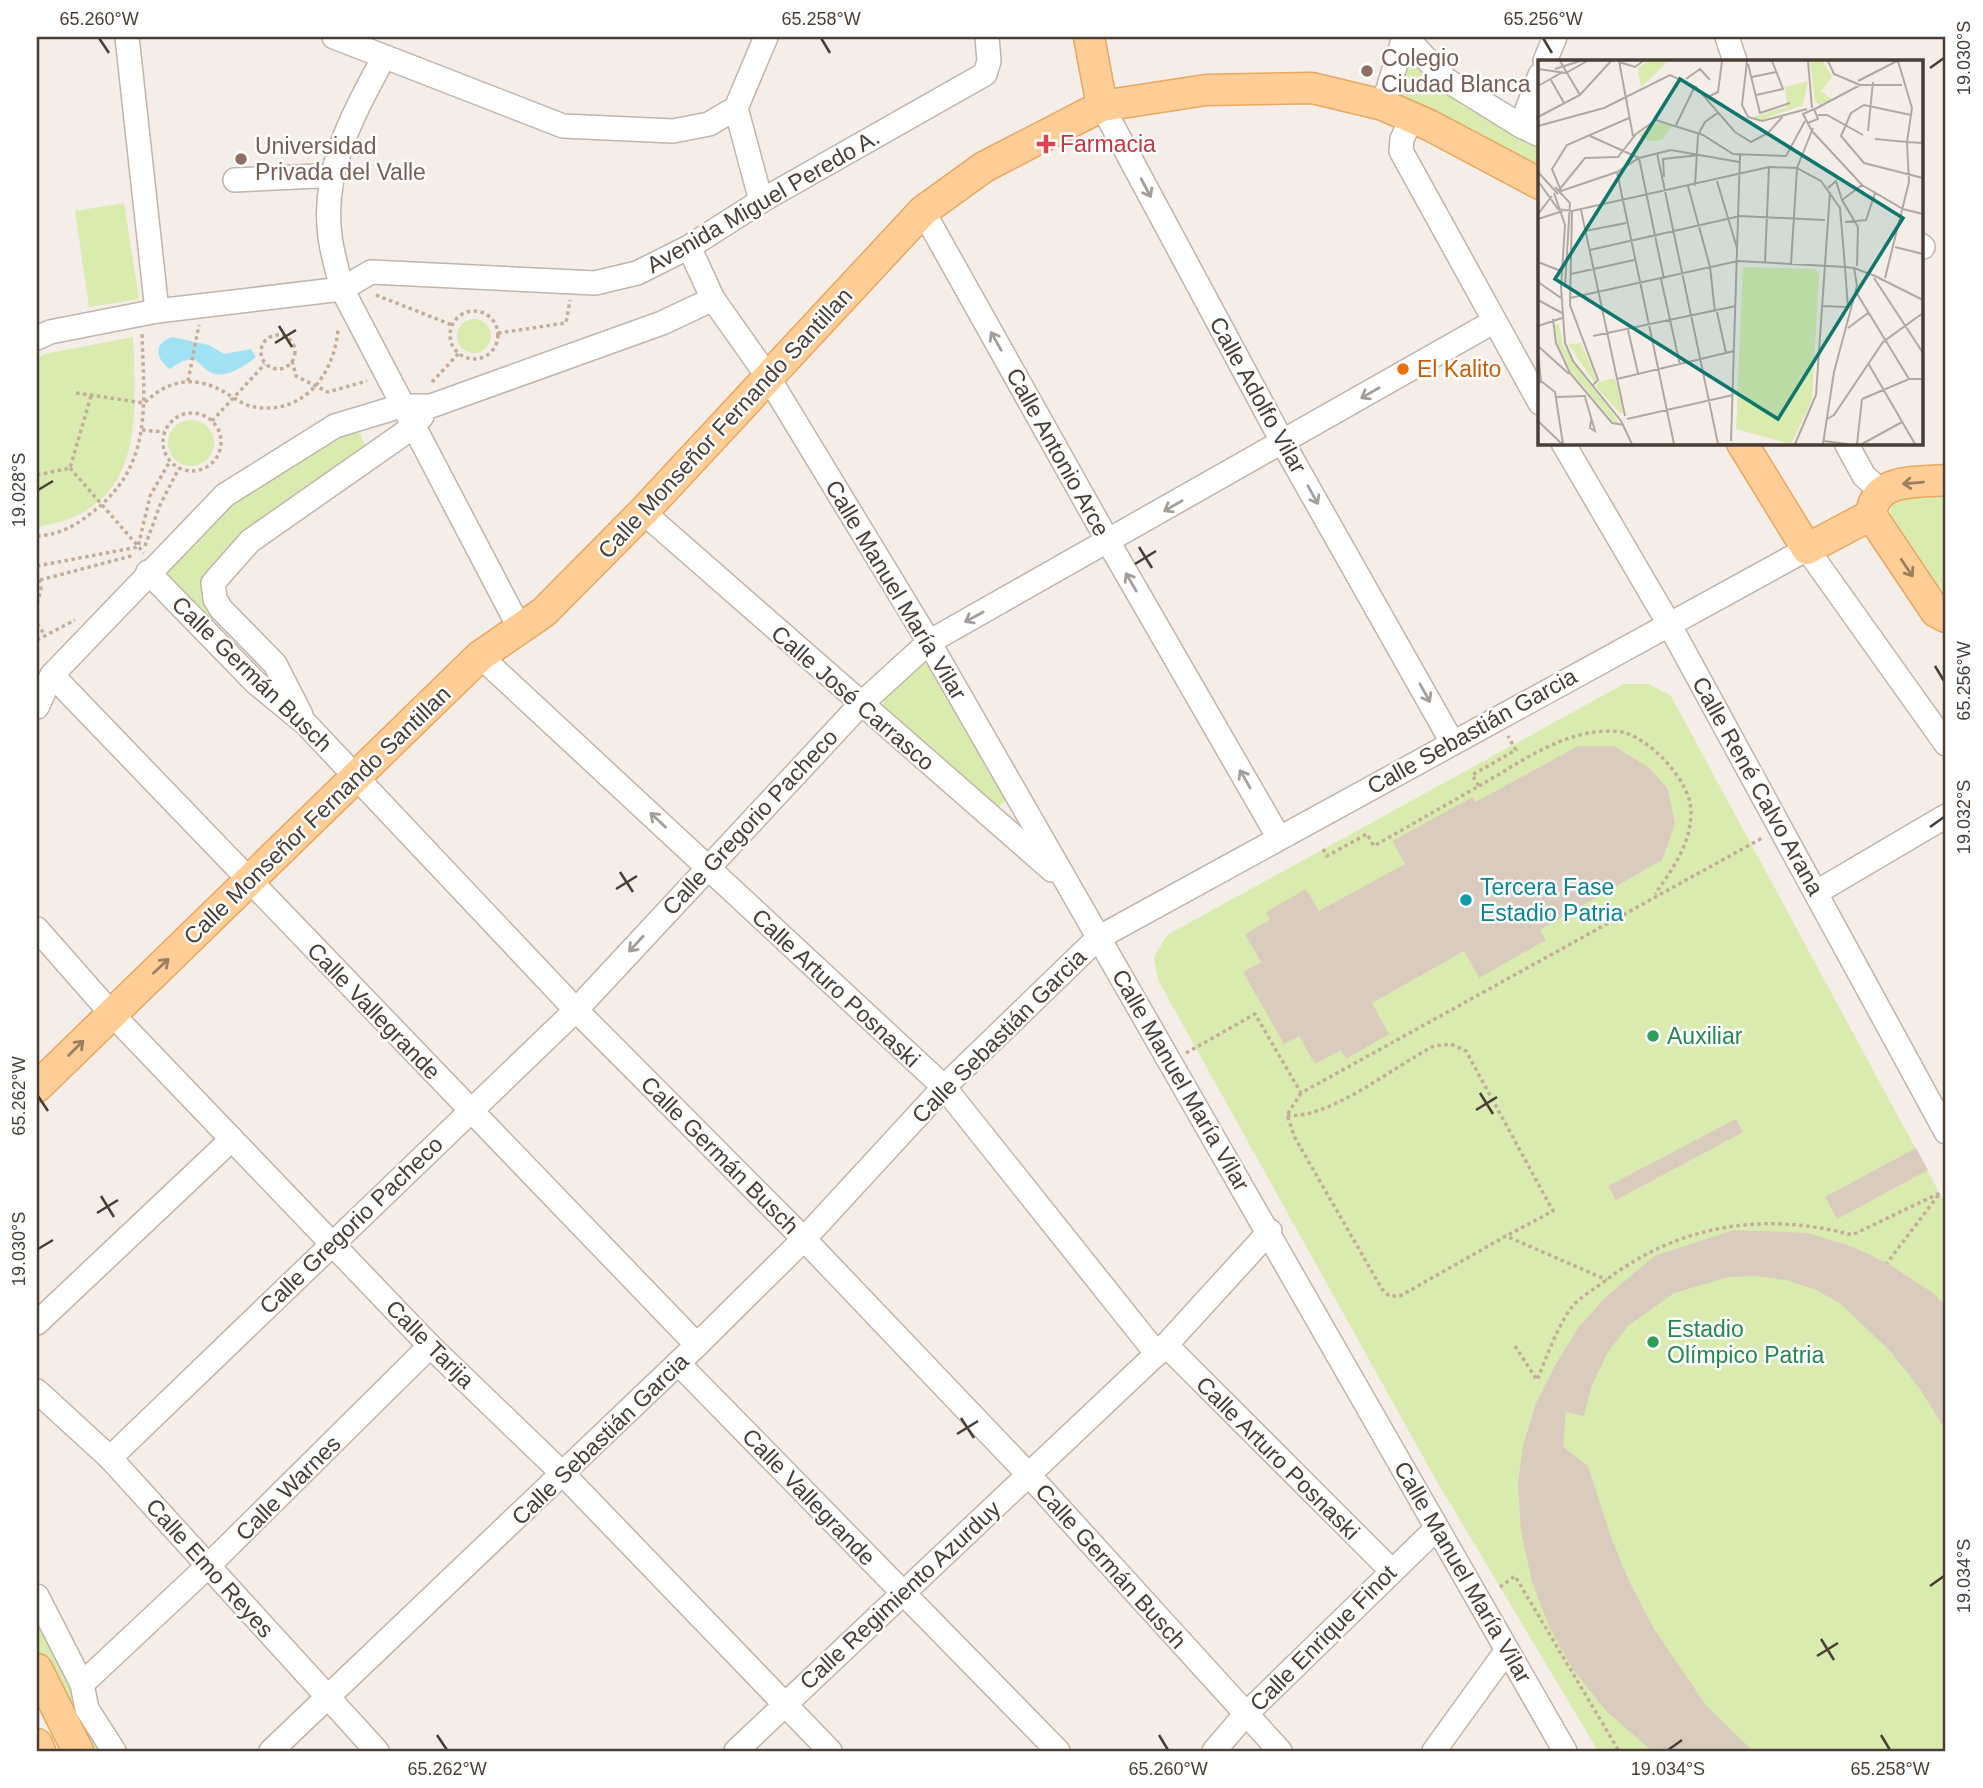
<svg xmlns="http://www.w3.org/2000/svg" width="1983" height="1788" font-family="Arial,sans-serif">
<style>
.green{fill:#daebaf}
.water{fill:#a1e1f4}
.building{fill:#dacbbf}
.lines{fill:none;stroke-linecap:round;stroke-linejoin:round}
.minor-casing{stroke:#c1b4aa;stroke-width:26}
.major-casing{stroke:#e9a761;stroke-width:33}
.path{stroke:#c3ad9a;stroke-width:3.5;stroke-dasharray:3.5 3.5;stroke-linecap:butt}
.minor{stroke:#fff;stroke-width:23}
.major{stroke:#ffce96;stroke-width:30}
.oneway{stroke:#a49e9a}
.oneway2{stroke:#9a7f61}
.ticks{fill:none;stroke:#483e36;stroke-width:2.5}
.education-dot{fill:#8d6e63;stroke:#fff;stroke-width:2.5}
.health-dot{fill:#e0444e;stroke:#fff;stroke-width:2.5}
.food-dot{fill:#e8710a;stroke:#fff;stroke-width:2.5}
.culture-dot{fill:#0f9aa8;stroke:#fff;stroke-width:2.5}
.leisure-dot{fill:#2e9e5b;stroke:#fff;stroke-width:2.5}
.labels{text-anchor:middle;stroke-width:5;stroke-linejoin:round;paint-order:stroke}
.education-label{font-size:23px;fill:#785e54;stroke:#fff;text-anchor:start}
.health-label{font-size:23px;fill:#be3a42;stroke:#fff;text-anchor:start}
.street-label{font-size:23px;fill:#483e36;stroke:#fff}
.food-label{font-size:23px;fill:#c56008;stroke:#fff;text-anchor:start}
.culture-label{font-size:23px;fill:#0d838f;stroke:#fff;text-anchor:start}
.leisure-label{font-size:23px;fill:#27864d;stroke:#fff;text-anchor:start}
.inset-road{fill:none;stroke:#b0a8a1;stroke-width:2}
.view{fill:#0f766e;fill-opacity:0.15;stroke:#0f766e;stroke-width:3.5}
.inset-edge{fill:none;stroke:#483e36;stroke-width:3.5}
.neatline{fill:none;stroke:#483e36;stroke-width:2.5}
.ticks-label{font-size:18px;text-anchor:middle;fill:#483e36}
</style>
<rect width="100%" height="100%" fill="#f5eee8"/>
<!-- green -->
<g class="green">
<path d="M1407 58 1414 59 1461 105 1540 149V173L1392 94Z"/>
<path d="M124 203 139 299 89 307 75 211Z"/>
<circle cx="474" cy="336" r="17"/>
<path d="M133 337C136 422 145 510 37 527V359L44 354Z"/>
<circle cx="191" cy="443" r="23"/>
<path d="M360 433 367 449 205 578 216 618 210 626 164 576 168 563 229 505 337 437Z"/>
<path d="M1946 489V601L1891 523 1890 504 1895 496Z"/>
<path d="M924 663 934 666 1008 798 997 809 884 711V699Z"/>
<path d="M1624 684H1649L1671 696 1946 1205V1751H1598L1436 1480 1158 980 1154 957 1167 935Z"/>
<path d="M37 1617 105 1751H83L37 1660Z"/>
</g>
<!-- water -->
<path class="water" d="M172 337 209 345 224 354 251 349 256 357C243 367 224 381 208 371 203 368 199 362 194 359L182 361 170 369C155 358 153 344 172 337Z"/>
<!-- building -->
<g class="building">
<path d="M1578 746H1614L1648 767 1668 789 1675 824 1662 860 1540 930 1546 940 1479 978 1464 951 1372 1003 1389 1034 1346 1059 1341 1050 1315 1064 1299 1036 1284 1044 1243 972 1261 962 1245 934 1270 920 1266 912 1306 889 1319 911 1405 864 1392 841 1473 797 1476 802Z"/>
<path d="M1736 1119 1743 1132 1616 1200 1608 1186Z"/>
<path d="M1916 1148 1928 1170 1837 1219 1825 1197Z"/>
<path d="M1734 1230 1808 1233 1853 1247 1887 1263 1933 1293 1946 1306V1431L1920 1389 1891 1352 1841 1304 1816 1290 1786 1280 1755 1276 1729 1277 1674 1293 1628 1326 1608 1352 1592 1385 1584 1416 1566 1412 1563 1447 1588 1466 1611 1537 1629 1581 1654 1629 1706 1705 1753 1751H1652L1606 1711 1572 1668 1549 1626 1532 1582 1521 1531 1518 1482 1523 1446 1536 1403 1556 1364 1578 1328 1604 1299 1654 1256Z"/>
</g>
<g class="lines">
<defs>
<g id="minor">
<path d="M127 37 157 311"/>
<path d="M334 37 563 126 673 131 709 124 736 108 766 37"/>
<path d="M1406 37 1445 79 1521 126"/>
<path d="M1727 37 1735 61"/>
<path d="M384 57C354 113 321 170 330 236 332 254 338 272 342 289L520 629"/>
<path d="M1545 61 1555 37"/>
<path d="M1540 75 1521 126 1540 135"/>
<path d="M1383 105 1404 37"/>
<path d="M1102 106 1283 443 1452 742"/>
<path d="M736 108 761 201"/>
<path d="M1412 118 1402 139 1401 151 1540 403"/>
<path d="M235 180 317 176 331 179"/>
<path d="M923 211 1109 543 1279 838"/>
<path d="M1922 246 1923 247"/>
<path d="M689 247 713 299 768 377 929 642 1565 1751"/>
<path d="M37 338 50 332 157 311 342 289 371 272 595 283 637 273 689 247 761 201 985 74 989 61 987 37"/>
<path d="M1563 443 1669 624 1946 1132"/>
<path d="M1846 443 1864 476 1880 490"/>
<path d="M643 512 1052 870"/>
<path d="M148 572 255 682 306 724 576 1010 804 1239 1028 1474 1280 1751"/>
<path d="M480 656 944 1087 1157 1354"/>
<path d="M52 675 697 1345"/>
<path d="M37 707 52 675 225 495 335 426 401 406H431L662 323 713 299"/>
<path d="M301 715 275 664 221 609 215 599 213 583 250 541 413 427 422 416"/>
<path d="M1817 892 1946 816"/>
<path d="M37 929 111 1013 430 1346 563 1474 830 1751"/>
<path d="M37 1323 232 1139"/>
<path d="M1166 1345 1391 1570"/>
<path d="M678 1363 1058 1751"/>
<path d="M37 1391 110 1458 377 1751"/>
<path d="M110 1458 576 1010 860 705 929 642 1493 322"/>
<path d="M37 1596 82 1684 87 1709 114 1751"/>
<path d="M82 1684 208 1566 430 1346"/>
<path d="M271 1751 697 1345 804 1239 944 1087 1098 938 1807 549 1946 744"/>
<path d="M736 1751 1166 1345 1270 1231"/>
<path d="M1214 1751 1245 1715 1437 1528"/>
<path d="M1434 1751 1507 1650"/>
</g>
<g id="major">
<path d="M1089 37 1102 106"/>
<path d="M1742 443 1807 549 1871 515"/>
<path d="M1946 480C1916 483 1875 477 1871 515L1936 612 1946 617"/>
<path d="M37 1087 480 656 544 612 643 512 923 211 984 167 1102 106 1206 90 1312 88 1383 105 1429 125 1540 184"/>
<path d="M37 1669 78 1751"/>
<path d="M37 1744 40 1751"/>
</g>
</defs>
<!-- minor casing -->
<use href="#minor" class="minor-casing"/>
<!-- major casing -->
<use href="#major" class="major-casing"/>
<!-- path -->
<g class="path">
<path d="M376 295 452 325"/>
<circle cx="474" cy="335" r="24"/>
<path d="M498 333 566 323 570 300"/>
<circle cx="278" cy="352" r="17"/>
<path d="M292 361 296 376 328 392 367 381"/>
<path d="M188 381 199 325"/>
<path d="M432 382 459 353"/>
<path d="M76 393 144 403C169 379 196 375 226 393 234 398 245 406 255 407 304 415 334 374 338 330"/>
<circle cx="192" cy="442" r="29"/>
<path d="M212 421 265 364"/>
<path d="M142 430 164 432"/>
<path d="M70 468 144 553"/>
<path d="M37 475 70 468 91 396"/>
<path d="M37 536C57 535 74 527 90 514 154 467 144 404 142 334"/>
<path d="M145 546 160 505 179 468"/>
<path d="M37 566 138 547 150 496 170 461"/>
<path d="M37 573 41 589 37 604"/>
<path d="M40 580 135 555"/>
<path d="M37 624 45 635"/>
<path d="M37 640 75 620"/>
<path d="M1479 786C1513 767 1549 740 1589 733 1598 731 1617 730 1626 733 1653 742 1691 782 1691 812 1691 844 1672 870 1655 894"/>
<path d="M1323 849 1327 856 1367 834 1374 846 1479 786 1472 775 1516 750 1508 736"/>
<path d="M1186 1053 1255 1014 1301 1093 1764 837"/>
<path d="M1301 1093 1287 1115 1295 1138 1382 1289 1389 1296H1400L1506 1236 1607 1280"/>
<path d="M1287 1115C1327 1121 1396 1065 1434 1046L1451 1044 1466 1051 1553 1211 1506 1236"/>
<path d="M1515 1346 1537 1380C1547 1357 1556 1329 1571 1308 1579 1298 1594 1289 1605 1281 1677 1225 1764 1211 1852 1235L1940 1193 1887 1263"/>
<path d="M1500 1587 1515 1576 1619 1751"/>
</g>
<!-- minor -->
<use href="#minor" class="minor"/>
<!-- major -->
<use href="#major" class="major"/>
</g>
<!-- one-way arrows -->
<defs><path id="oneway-shaft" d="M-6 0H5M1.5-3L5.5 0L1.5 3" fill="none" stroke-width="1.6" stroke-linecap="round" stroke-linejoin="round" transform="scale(1.75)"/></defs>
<g class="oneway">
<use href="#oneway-shaft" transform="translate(1146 188) rotate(62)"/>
<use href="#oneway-shaft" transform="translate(996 341) rotate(-119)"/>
<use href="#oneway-shaft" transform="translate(1370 393) rotate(150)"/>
<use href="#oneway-shaft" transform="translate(1313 495) rotate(61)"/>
<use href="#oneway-shaft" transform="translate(1173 506) rotate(150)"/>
<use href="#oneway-shaft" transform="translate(1131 582) rotate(-120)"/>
<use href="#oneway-shaft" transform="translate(974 617) rotate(151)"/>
<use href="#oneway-shaft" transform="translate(1425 693) rotate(61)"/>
<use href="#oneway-shaft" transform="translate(1245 779) rotate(-120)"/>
<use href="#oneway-shaft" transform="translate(658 820) rotate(-137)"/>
<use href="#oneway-shaft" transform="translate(636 944) rotate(133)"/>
</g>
<g class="oneway2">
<use href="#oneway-shaft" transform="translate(1913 483) rotate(175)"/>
<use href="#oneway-shaft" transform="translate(1907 568) rotate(56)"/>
<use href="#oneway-shaft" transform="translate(161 966) rotate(-43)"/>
<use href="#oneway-shaft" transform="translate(76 1048) rotate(-45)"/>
</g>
<!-- ticks -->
<path class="ticks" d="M99 38 109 53M821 38 830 53M1543 38 1552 53M1930 68 1944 58M279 326 292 347M275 343 296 330M38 490 53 481M1139 547 1152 568M1135 564 1156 551M1935 666 1944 681M1930 827 1944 817M620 872 633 892M616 889 637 876M1480 1093 1493 1114M38 1096 48 1111M1476 1110 1497 1097M101 1196 114 1217M97 1213 118 1200M38 1249 53 1240M961 1418 974 1438M957 1434 978 1421M1930 1586 1944 1576M1821 1639 1834 1660M1817 1656 1838 1643M437 1735 447 1750M1159 1735 1168 1750M1881 1735 1890 1750M1668 1750 1682 1740"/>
<!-- markers -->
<g class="education-dot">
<circle cx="1367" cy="71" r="7"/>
<circle cx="241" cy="159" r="7"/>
</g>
<path class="health-dot" d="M1042.5 133.5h7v7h7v7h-7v7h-7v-7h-7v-7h7z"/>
<circle class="food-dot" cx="1403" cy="369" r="7"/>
<circle class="culture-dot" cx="1466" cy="900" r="7"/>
<g class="leisure-dot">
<circle cx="1653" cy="1036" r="7"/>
<circle cx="1653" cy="1342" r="7"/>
</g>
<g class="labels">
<!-- education labels -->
<g class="education-label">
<text x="1381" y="66">Colegio<tspan x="1381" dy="26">Ciudad Blanca</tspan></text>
<text x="255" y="154">Universidad<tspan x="255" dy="26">Privada del Valle</tspan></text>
</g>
<!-- health labels -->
<g class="health-label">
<text x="1060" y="152">Farmacia</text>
</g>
<!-- street labels -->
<g class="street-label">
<text transform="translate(763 201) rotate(-30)" y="8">Avenida Miguel Peredo A.</text>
<text transform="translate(1258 395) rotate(61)" y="8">Calle Adolfo Vilar</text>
<text transform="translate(725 423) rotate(-47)" y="8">Calle Monseñor Fernando Santillan</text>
<text transform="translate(1058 452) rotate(61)" y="8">Calle Antonio Arce</text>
<text transform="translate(896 590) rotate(59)" y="8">Calle Manuel María Vilar</text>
<text transform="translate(252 674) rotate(44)" y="8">Calle Germán Busch</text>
<text transform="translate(853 698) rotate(41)" y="8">Calle José Carrasco</text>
<text transform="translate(1472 731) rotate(-29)" y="8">Calle Sebastián Garcia</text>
<text transform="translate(1758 786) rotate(61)" y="8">Calle René Calvo Arana</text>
<text transform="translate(317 815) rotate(-44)" y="8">Calle Monseñor Fernando Santillan</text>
<text transform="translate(750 822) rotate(-47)" y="8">Calle Gregorio Pacheco</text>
<text transform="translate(836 988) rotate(43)" y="8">Calle Arturo Posnaski</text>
<text transform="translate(374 1011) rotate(46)" y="8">Calle Vallegrande</text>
<text transform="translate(999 1036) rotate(-45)" y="8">Calle Sebastián Garcia</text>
<text transform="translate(1181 1080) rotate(60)" y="8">Calle Manuel María Vilar</text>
<text transform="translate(720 1155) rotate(45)" y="8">Calle Germán Busch</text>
<text transform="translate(351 1225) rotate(-44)" y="8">Calle Gregorio Pacheco</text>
<text transform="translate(430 1344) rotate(45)" y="8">Calle Tarija</text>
<text transform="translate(600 1439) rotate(-44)" y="8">Calle Sebastián Garcia</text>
<text transform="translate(1278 1458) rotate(45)" y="8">Calle Arturo Posnaski</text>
<text transform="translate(288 1488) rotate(-45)" y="8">Calle Warnes</text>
<text transform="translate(809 1497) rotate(46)" y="8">Calle Vallegrande</text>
<text transform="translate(1111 1566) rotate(48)" y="8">Calle Germán Busch</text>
<text transform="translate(210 1568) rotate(48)" y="8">Calle Emo Reyes</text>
<text transform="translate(1463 1572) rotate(60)" y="8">Calle Manuel María Vilar</text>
<text transform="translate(900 1595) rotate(-43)" y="8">Calle Regimiento Azurduy</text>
<text transform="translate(1323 1638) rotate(-45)" y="8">Calle Enrique Finot</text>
</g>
<!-- food labels -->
<g class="food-label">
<text x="1417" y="377">El Kalito</text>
</g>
<!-- culture labels -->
<g class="culture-label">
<text x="1480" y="895">Tercera Fase<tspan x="1480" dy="26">Estadio Patria</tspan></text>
</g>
<!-- leisure labels -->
<g class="leisure-label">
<text x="1667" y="1044">Auxiliar</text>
<text x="1667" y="1337">Estadio<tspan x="1667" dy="26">Olímpico Patria</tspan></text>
</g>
</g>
<!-- overview -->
<g transform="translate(1538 60)">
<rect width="385" height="385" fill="#f5eee8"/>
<path d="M109 1H131L103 27 100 9ZM272 1H285L294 17 283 31 294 39 282 45 277 42ZM270 21 265 45 223 60 215 57 249 47 247 27ZM120 62 134 66 124 80 112 81 100 75ZM205 207 277 209 281 214 274 340 253 384 198 369ZM21 264 25 286 82 364H77L32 310 20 284 17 265ZM43 283 58 319 56 322 30 284ZM77 318 85 352 83 354 58 327 61 322Z" fill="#daebaf"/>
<path class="inset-road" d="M22 1 42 35M81 1 95 76M209 1 204 45 210 57 224 61 269 49M270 1 274 48M290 1 296 14 322 25M81 2 97 7 105 1M210 4 222 53 252 43M0 9 28 13 49 1M17 9 42 1M214 17 238 12M148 19 162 9 172 20M13 20 26 43M320 21 359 1M0 26 23 13M218 35 245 29 234 1M170 37 180 32 184 1M277 49 322 25H364M280 55H289L325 75M373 55 326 45 313 53 303 76 326 103 385 118M0 57 42 35 73 1M91 58 29 85 14 109 23 131 79 112 101 98 133 90 201 102M270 63 280 59 276 49 265 54 274 71M138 65 157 26M0 66 66 48 132 15 158 27 197 72 213 82 230 73 246 55M274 71 324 125 365 149 385 154M330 71 335 22M52 76 101 98M337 79 369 82 374 48 360 1M119 93 180 384M101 98 126 219M259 108 275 68M0 112 20 134M79 112 136 384M126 117 125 99 161 95M0 121 20 149 34 151 231 107 259 108 283 121 302 148 307 207 316 208M179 121 199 188M150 126 172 207 177 252M157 126 160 75 167 62 181 52M17 127 32 143 27 226M290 128 298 121 304 140M21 130 47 98 80 97 98 74 118 60 165 75 195 94 248 96 267 61M16 133 27 165 23 227 27 283 35 301 83 361 94 384M43 150 87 356M34 151 32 245 60 320 55 325M0 154 14 136M0 159 25 151M307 162 328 160 337 133M47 171 88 163M357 187 385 194M52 190 202 156 287 160M0 202 23 211M227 203 231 107M253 204 259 108M319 206 320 167 304 140 324 125M316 208 337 216M33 214 96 200M337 216 385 240M336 218 385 293M347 218 371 122 369 82 385 83M123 219 142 305M0 222 23 238M318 232 371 319M32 238 200 201 307 207 310 249M0 240 24 253M284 246 309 247M179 252 188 293M15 259 18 283 32 313 74 363 86 365M0 266 24 258M310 268 330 253M90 270 100 313M55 276 198 246M0 286 31 314M0 294 3 321M330 303 377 384M79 319 196 291M0 324 3 321 17 332 25 384M18 337 48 336M47 337 57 371 52 368 53 360M324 339 371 319H385M89 359 195 335M289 359 296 355 345 282 385 253M0 361 24 384M193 381 202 95M286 381 309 384M181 384H230M257 384 278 335 292 132M285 384 296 312 319 226 316 208M319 384 324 339M324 384 364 362"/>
<path class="view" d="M142 19 365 158 240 359 17 219Z"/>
<rect width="385" height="385" class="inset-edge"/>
</g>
<!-- border -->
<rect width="1983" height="1788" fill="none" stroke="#ffffff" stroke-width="77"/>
<rect x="38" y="38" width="1906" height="1712" class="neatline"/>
<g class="ticks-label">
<text x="99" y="25">65.260°W</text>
<text x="821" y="25">65.258°W</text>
<text x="1543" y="25">65.256°W</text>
<text transform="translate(1964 58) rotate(-90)" y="6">19.030°S</text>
<text transform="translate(19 490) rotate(-90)" y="6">19.028°S</text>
<text transform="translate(1964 681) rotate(-90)" y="6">65.256°W</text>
<text transform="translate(1964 817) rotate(-90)" y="6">19.032°S</text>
<text transform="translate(19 1096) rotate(-90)" y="6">65.262°W</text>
<text transform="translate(19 1249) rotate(-90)" y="6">19.030°S</text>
<text transform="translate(1964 1576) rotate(-90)" y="6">19.034°S</text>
<text x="447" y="1775">65.262°W</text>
<text x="1168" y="1775">65.260°W</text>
<text x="1668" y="1775">19.034°S</text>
<text x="1890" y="1775">65.258°W</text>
</g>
</svg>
